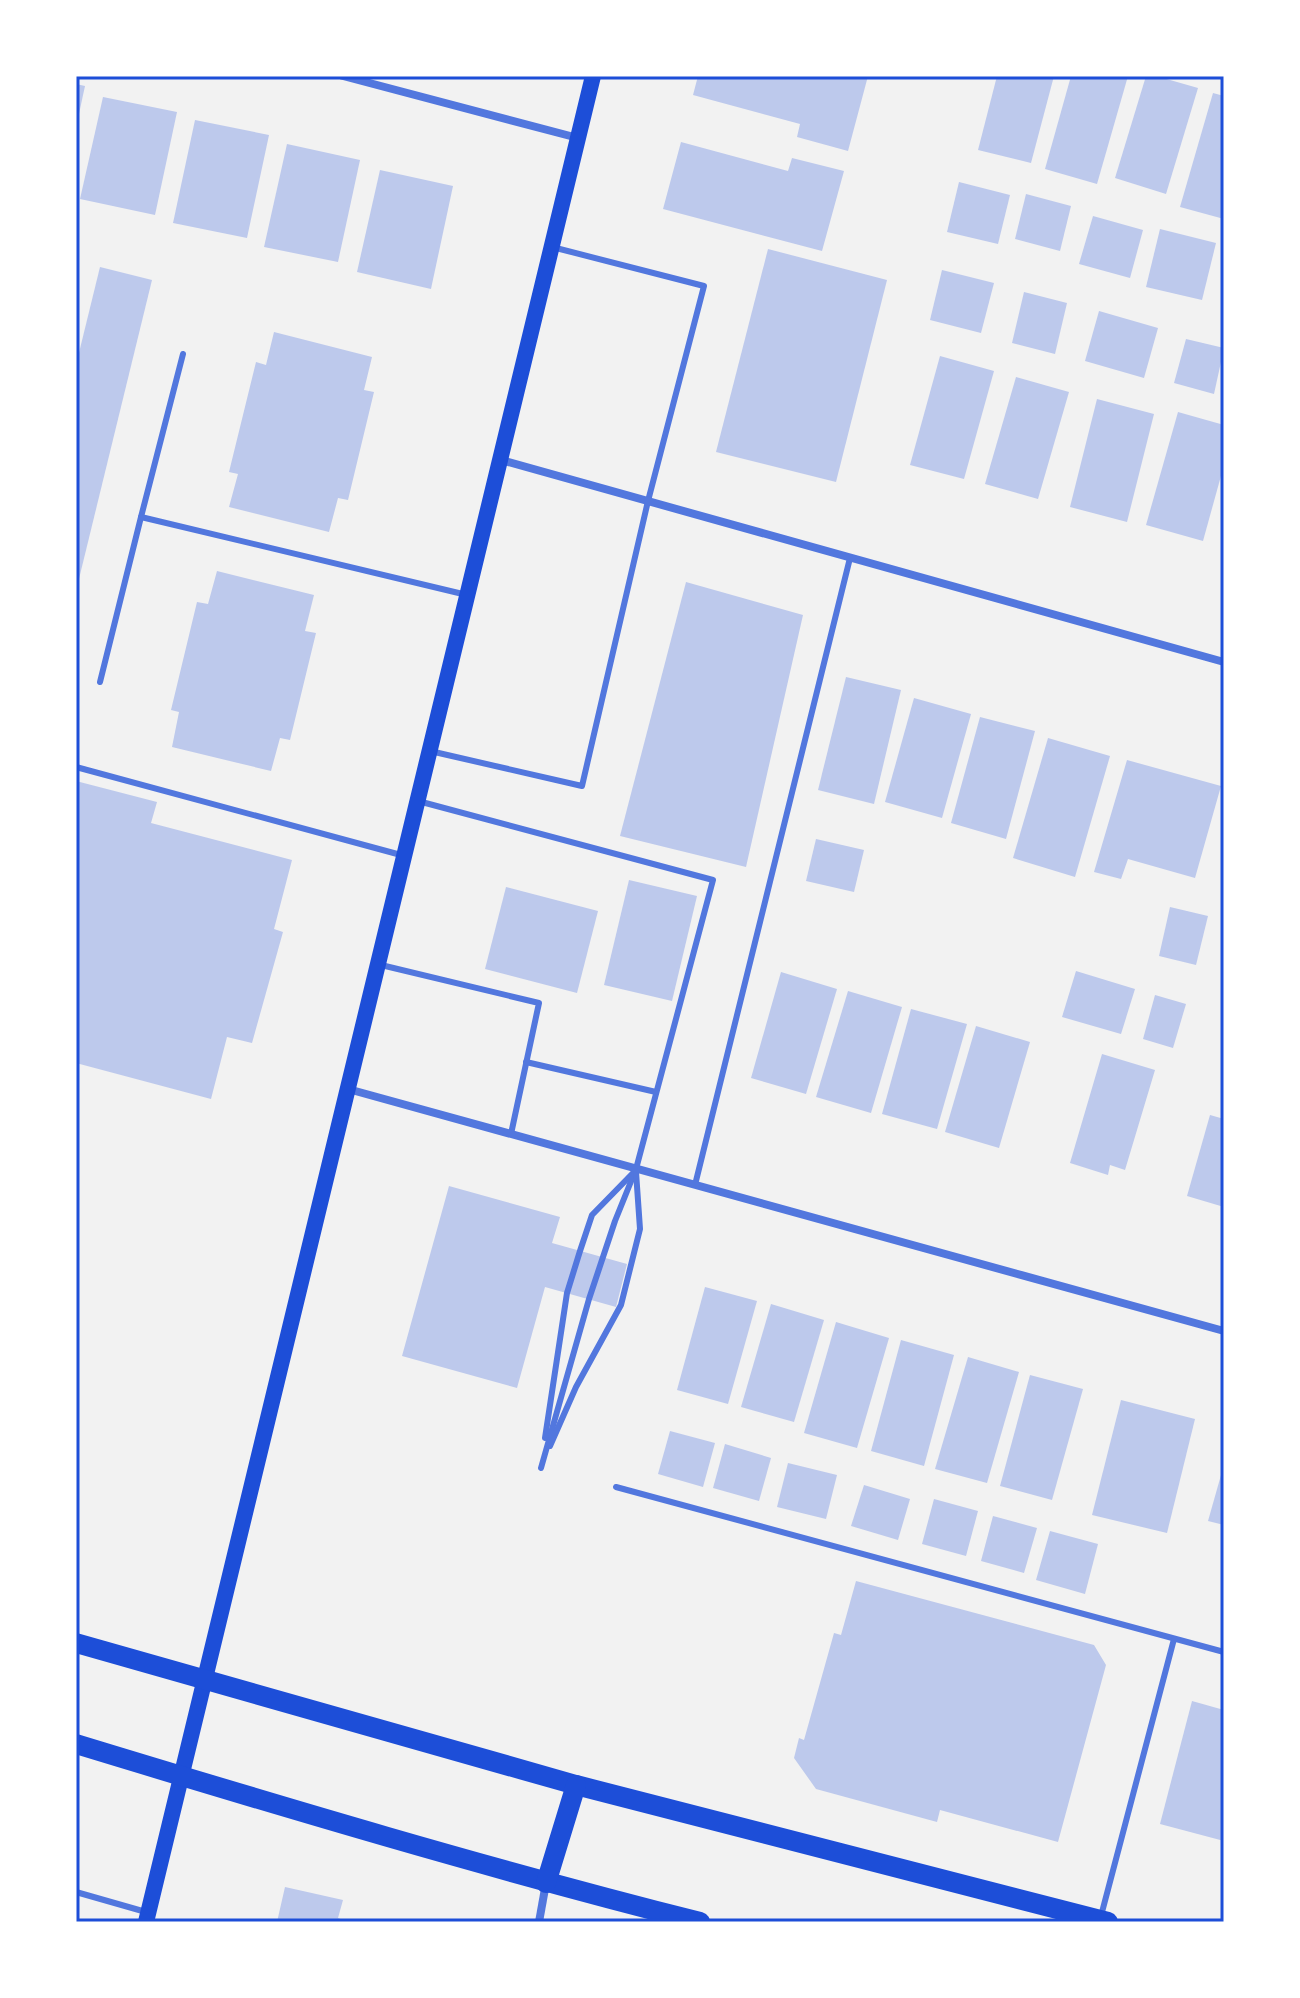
<svg xmlns="http://www.w3.org/2000/svg" width="1300" height="1998" font-family="'Titillium Web',sans-serif">
<style>
.building{fill:#bdc9ec}
.lines{fill:none;stroke-linecap:round;stroke-linejoin:round}
.service{stroke:#5277de;stroke-width:6}
.minor{stroke:#5277de;stroke-width:8}
.secondary{stroke:#1d4ed8;stroke-width:16}
.primary{stroke:#1d4ed8;stroke-width:20}
.neatline{fill:none;stroke:#1d4ed8;stroke-width:3}
</style>
<rect width="100%" height="100%" fill="#f2f2f2"/>
<!-- building -->
<g class="building">
<path d="M698 76H868L848 151 797 137 800 124 693 95Z"/>
<path d="M997 76H1054L1031 163 978 150Z"/>
<path d="M1071 76H1128L1097 184 1045 169Z"/>
<path d="M1146 76H1156L1198 88 1166 194 1115 178Z"/>
<path d="M76 84 85 86 77 123H76Z"/>
<path d="M1213 93 1224 96V219L1180 207Z"/>
<path d="M103 97 177 112 155 215 80 199Z"/>
<path d="M195 120 269 135 247 238 173 223Z"/>
<path d="M681 142 788 171 792 158 844 171 822 251 663 209Z"/>
<path d="M287 144 360 160 338 262 264 247Z"/>
<path d="M380 170 453 186 431 289 357 272Z"/>
<path d="M959 182 1010 195 998 244 947 232Z"/>
<path d="M1026 194 1071 206 1060 251 1015 239Z"/>
<path d="M1093 216 1143 230 1130 278 1079 264Z"/>
<path d="M1160 229 1216 243 1202 300 1146 287Z"/>
<path d="M768 249 887 280 836 482 716 452Z"/>
<path d="M100 267 152 280 77 587 76 365Z"/>
<path d="M942 270 994 283 981 333 930 320Z"/>
<path d="M1024 292 1067 303 1055 354 1012 343Z"/>
<path d="M1099 311 1158 328 1144 378 1085 361Z"/>
<path d="M274 332 372 357 364 390 374 392 348 500 338 498 329 532 229 507 238 474 229 472 256 362 266 365Z"/>
<path d="M1186 339 1224 348 1214 394 1174 383Z"/>
<path d="M940 356 994 371 964 479 910 465Z"/>
<path d="M1016 377 1069 392 1038 499 985 484Z"/>
<path d="M1097 399 1154 414 1127 522 1070 507Z"/>
<path d="M1178 412 1224 425V465L1203 541 1146 525Z"/>
<path d="M217 571 314 595 305 631 316 633 290 740 280 738 271 771 172 747 179 712 171 710 197 602 208 604Z"/>
<path d="M686 582 803 615 746 867 620 836Z"/>
<path d="M846 677 901 690 874 804 818 790Z"/>
<path d="M914 698 971 714 942 818 885 802Z"/>
<path d="M980 717 1035 731 1006 839 951 823Z"/>
<path d="M1048 738 1110 756 1075 877 1013 858Z"/>
<path d="M1127 760 1221 786 1195 878 1128 859 1121 879 1094 872Z"/>
<path d="M76 781 157 802 151 823 292 860 274 929 283 932 252 1043 227 1037 211 1099 76 1063Z"/>
<path d="M816 839 864 850 854 892 806 881Z"/>
<path d="M629 880 697 896 672 1001 604 985Z"/>
<path d="M506 887 598 911 577 993 485 969Z"/>
<path d="M1170 907 1208 916 1196 965 1159 956Z"/>
<path d="M1076 971 1135 989 1121 1034 1062 1017Z"/>
<path d="M781 972 837 989 806 1094 751 1078Z"/>
<path d="M848 991 902 1007 871 1113 816 1097Z"/>
<path d="M1155 995 1186 1004 1173 1048 1143 1039Z"/>
<path d="M911 1009 967 1024 937 1129 882 1114Z"/>
<path d="M976 1026 1030 1042 999 1148 945 1132Z"/>
<path d="M1102 1054 1155 1070 1125 1170 1110 1165 1108 1175 1070 1163Z"/>
<path d="M1210 1115 1224 1119V1207L1187 1196Z"/>
<path d="M449 1186 560 1217 552 1243 627 1264 616 1307 545 1287 517 1388 402 1356Z"/>
<path d="M705 1287 757 1301 728 1404 677 1390Z"/>
<path d="M771 1304 824 1320 794 1422 741 1407Z"/>
<path d="M836 1322 889 1338 857 1448 804 1433Z"/>
<path d="M901 1340 954 1355 924 1466 871 1451Z"/>
<path d="M968 1357 1019 1372 987 1483 935 1469Z"/>
<path d="M1030 1375 1083 1389 1052 1500 1000 1486Z"/>
<path d="M1121 1400 1195 1419 1167 1533 1092 1515Z"/>
<path d="M670 1431 715 1443 703 1487 658 1474Z"/>
<path d="M725 1444 771 1458 759 1501 713 1488Z"/>
<path d="M788 1463 837 1475 826 1519 777 1507Z"/>
<path d="M1223 1468H1224V1525L1208 1521Z"/>
<path d="M864 1485 910 1499 898 1540 851 1526Z"/>
<path d="M934 1499 978 1511 966 1556 922 1544Z"/>
<path d="M993 1516 1037 1528 1024 1573 981 1561Z"/>
<path d="M1050 1531 1098 1544 1085 1594 1036 1580Z"/>
<path d="M856 1581 1094 1645 1106 1665 1058 1842 940 1810 937 1822 816 1789 794 1758 799 1738 804 1740 834 1633 841 1635Z"/>
<path d="M1192 1701 1224 1710V1841L1160 1824Z"/>
<path d="M285 1887 343 1900 338 1918 348 1922H277Z"/>
</g>
<g class="lines">
<!-- service -->
<g class="service">
<path d="M183 354 141 517 467 595"/>
<path d="M100 682 141 517"/>
<path d="M430 751 582 786 648 501 704 286 552 247"/>
<path d="M76 767 401 855"/>
<path d="M418 801 713 880 636 1169 615 1221 589 1299 541 1468"/>
<path d="M381 965 539 1003 511 1134"/>
<path d="M526 1062 656 1092"/>
<path d="M695 1185 850 558"/>
<path d="M545 1438 567 1293 580 1251 592 1215 634 1172"/>
<path d="M550 1446 576 1387 621 1305 640 1229 636 1172"/>
<path d="M616 1487 1224 1652"/>
<path d="M76 1892 146 1912"/>
<path d="M1101 1916 1174 1639"/>
</g>
<!-- minor -->
<g class="minor">
<path d="M343 76 578 138"/>
<path d="M501 460 1224 662"/>
<path d="M348 1089 1224 1331"/>
<path d="M539 1922 546 1883"/>
</g>
<!-- secondary -->
<path class="secondary" d="M146 1922 593 76"/>
<!-- primary -->
<g class="primary">
<path d="M76 1643 576 1785 1108 1922"/>
<path d="M76 1744C283 1807 490 1869 700 1922"/>
<path d="M546 1883 576 1785"/>
</g>
</g>
<!-- border -->
<rect width="1300" height="1998" fill="none" stroke="#ffffff" stroke-width="156"/>
<rect x="78" y="78" width="1144" height="1842" class="neatline"/>
</svg>
